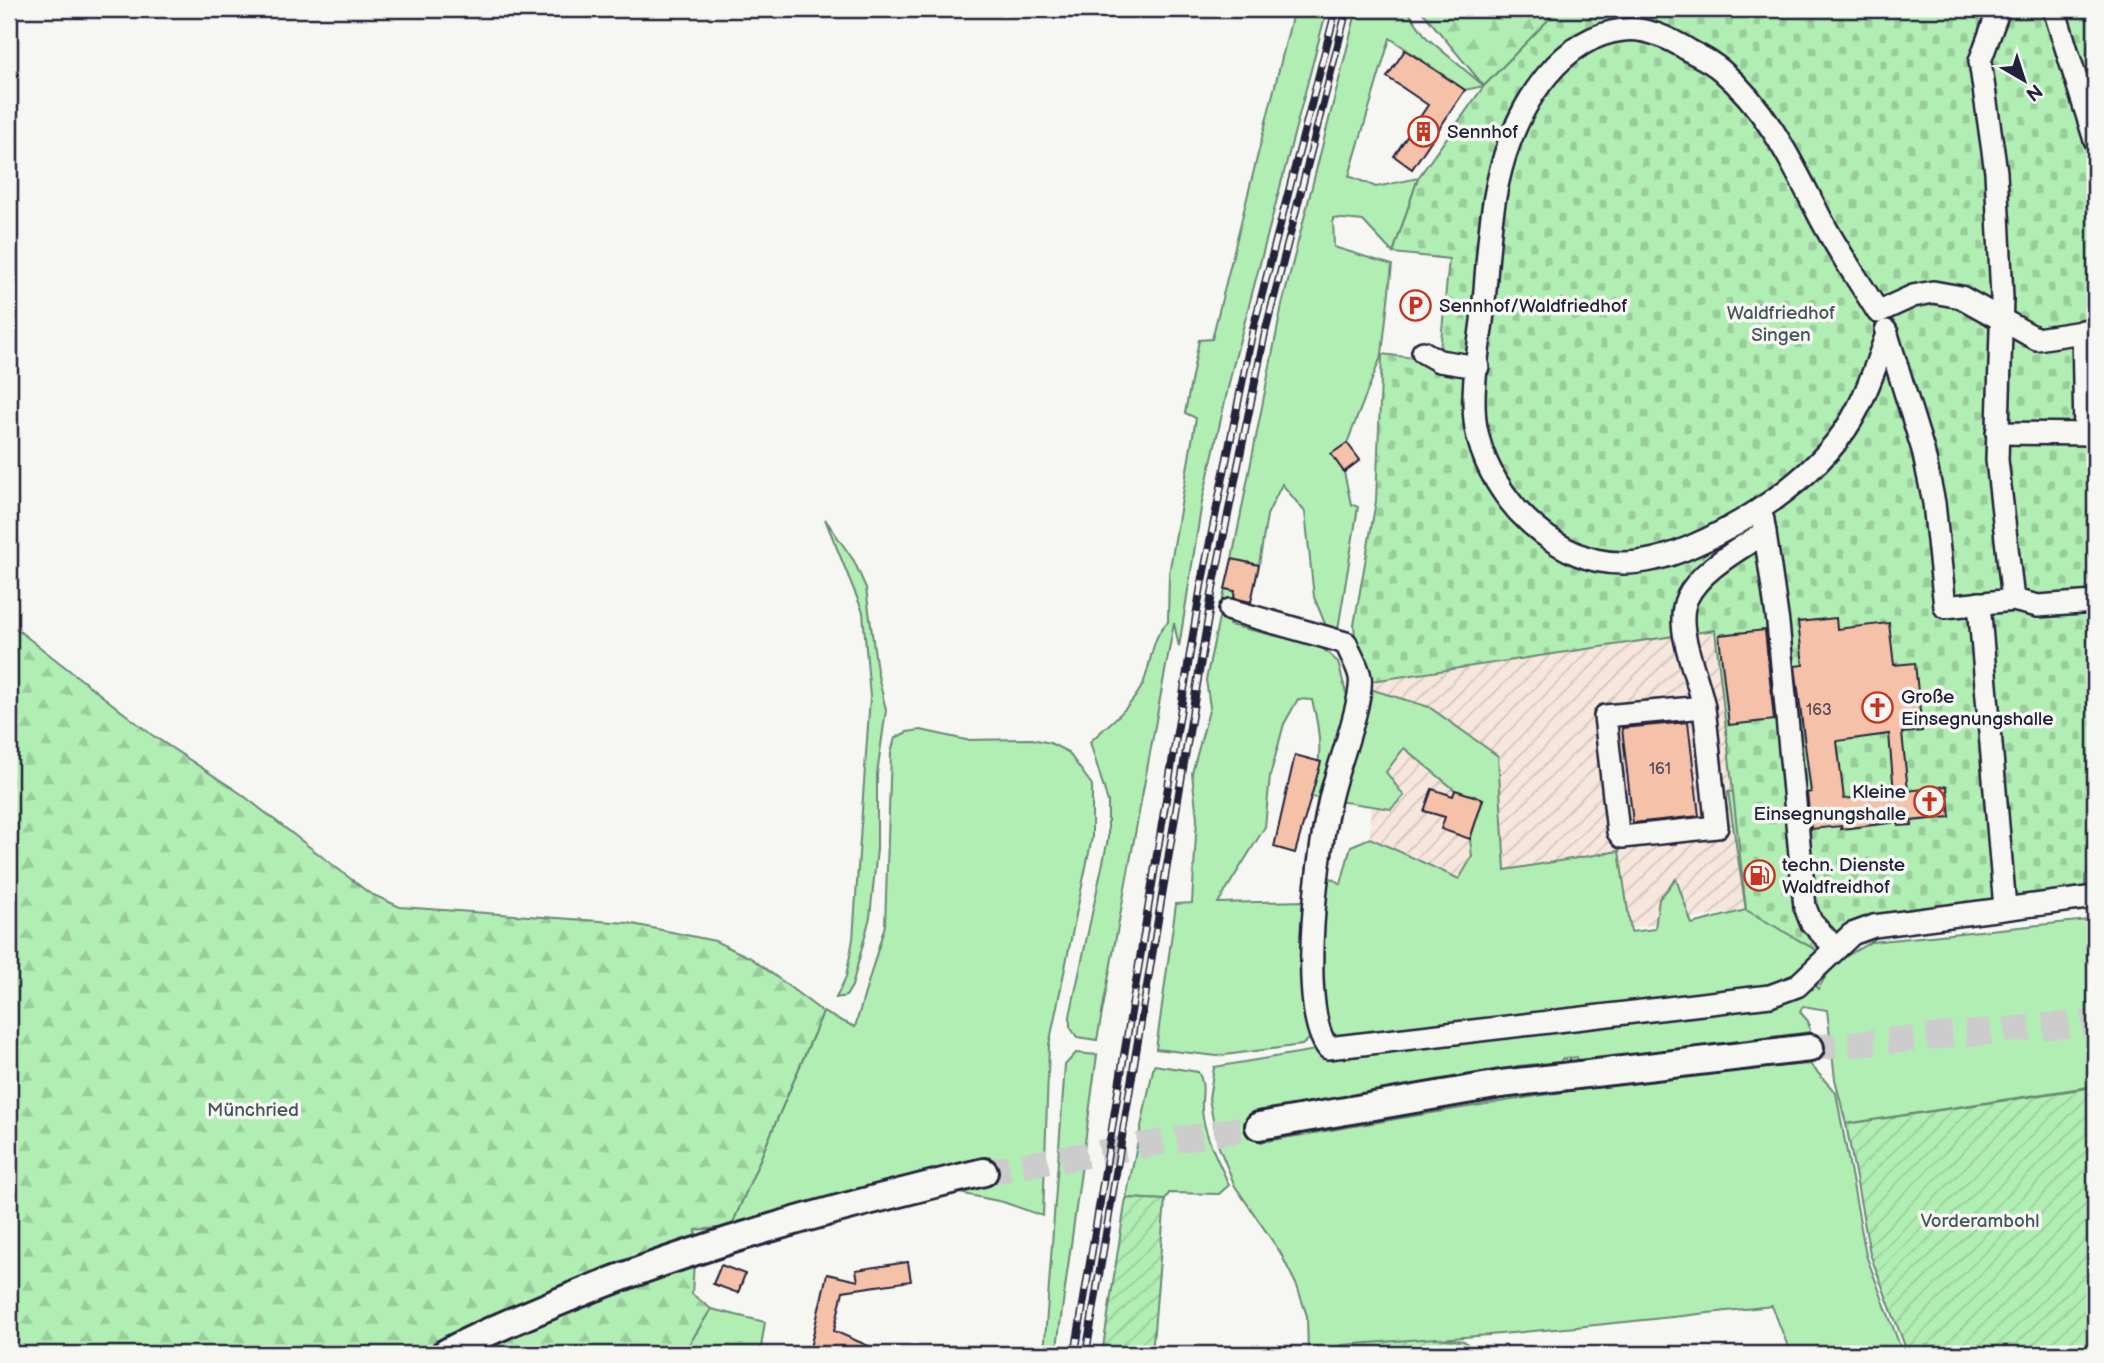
<svg xmlns="http://www.w3.org/2000/svg" width="2104" height="1363" font-family="'Balsamiq Sans',sans-serif">
<style>
.industrial{fill:url(#industrial-furrows)}
.grass{fill:#b1eeb3;stroke:#6a8877;stroke-width:2}
.forest{fill:url(#forest-firs);stroke:#6a8877;stroke-width:2}
.cemetery{fill:url(#cemetery-stones);stroke:#6a8877;stroke-width:2}
.garden{fill:url(#garden-furrows);stroke:#6a8877;stroke-width:2}
.building{fill:#f6c1a9;stroke:#22223b;stroke-width:2;fill-rule:evenodd}
.lines{fill:none;stroke-linecap:round;stroke-linejoin:round}
.major-tunnel{stroke:#cccccd;stroke-width:26;stroke-dasharray:26 13;stroke-linecap:butt}
.minor-casing{stroke:#22223b;stroke-width:26}
.major-casing{stroke:#22223b;stroke-width:32}
.minor{stroke:#f6f6f2;stroke-width:21}
.major{stroke:#f6f6f2;stroke-width:26}
.rail-casing{stroke:#22223b;stroke-width:8}
.rail{stroke:#f6f6f2;stroke-width:5;stroke-dasharray:16;stroke-linecap:butt}
.labels{text-anchor:middle;stroke-width:7;stroke-linejoin:round;paint-order:stroke}
.number-label{font-size:16px;fill:#574a56}
.poi-label{font-size:19px;fill:#22223b;stroke:#f6f6f2;text-anchor:start}
.park-label{font-size:19px;fill:#465559;stroke:#f6f6f2}
</style>
<defs>
<pattern id="industrial-furrows" width="10" height="10" patternUnits="userSpaceOnUse" patternTransform="scale(1.75)"><rect width="10" height="10" fill="#f6e6dc"/><path d="M-1 1l2-2M0 10L10 0M9 11l2-2" fill="none" stroke="#d3c5be"/></pattern>
<pattern id="forest-firs" width="22" height="20" patternUnits="userSpaceOnUse" patternTransform="scale(1.75)"><rect width="22" height="20" fill="#b1eeb3"/><path d="M5 1l3.5 6h-7zM16 11l3.5 6h-7z" fill="#98cc9b"/></pattern>
<pattern id="cemetery-stones" width="16" height="16" patternUnits="userSpaceOnUse" patternTransform="scale(1.75)"><rect width="16" height="16" fill="#b1eeb3"/><path d="M2 7V4a2 2 0 0 1 4 0v3zM10 15v-3a2 2 0 0 1 4 0v3z" fill="#98cc9b"/></pattern>
<pattern id="garden-furrows" width="10" height="10" patternUnits="userSpaceOnUse" patternTransform="scale(1.75)"><rect width="10" height="10" fill="#b1eeb3"/><path d="M-1 1l2-2M0 10L10 0M9 11l2-2" fill="none" stroke="#98cc9b"/></pattern>
</defs>
<rect width="100%" height="100%" fill="#f6f6f2"/>
<filter id="ink" filterUnits="userSpaceOnUse"><feTurbulence type="fractalNoise" baseFrequency=".0143" numOctaves="2"/><feDisplacementMap in="SourceGraphic" scale="14" xChannelSelector="R" yChannelSelector="G"/><feConvolveMatrix kernelMatrix="1 2 1 2 8 2 1 2 1" color-interpolation-filters="sRGB"/></filter>
<g filter="url(#ink)">
<!-- industrial -->
<path class="industrial" d="M1715 630 1746 910 1509 947 1370 838 1372 681Z"/>
<!-- grass -->
<g class="grass">
<path d="M1294 9H1327L1233 366 1202 502 1179 647 1174 623 1097 1040 1077 1037 1070 1027V1016L1108 839V802L1090 742C1108 724 1129 710 1142 686 1152 666 1150 637 1168 622L1169 574 1196 418 1185 413 1199 340 1212 339Z"/>
<path d="M1357 9H1406L1427 38 1484 86 1465 90 1390 38 1349 176 1376 187 1418 178 1393 253 1363 221 1333 218 1334 247 1392 265 1382 354 1347 443 1332 454 1344 472 1351 504 1358 507 1335 648 1314 597 1305 512 1282 484 1267 515 1259 565 1232 559 1282 305Z"/>
<path d="M825 519 854 561 866 588 877 671 886 710 877 774V849L870 917 852 986 846 996 836 998 846 977 853 939 870 697 863 612Z"/>
<path d="M1225 589 1235 591 1229 625 1320 646 1338 662 1346 693 1360 686 1429 707 1498 756 1505 870 1619 851 1631 932 1655 929 1659 899 1676 879 1692 924 1746 910 1728 792 1771 786 1797 939 1818 951 1802 974 1776 987 1341 1038C1336 1035 1331 1032 1328 1028 1309 999 1325 911 1329 877L1341 884 1351 846 1370 838 1459 879 1472 857 1470 839 1483 800 1455 790 1404 748 1386 772 1404 796 1391 809 1311 797C1322 759 1322 738 1312 700L1298 699 1284 724 1270 776 1265 827 1218 903 1307 901 1313 1036 1302 1045 1217 1056 1156 1049 1176 904 1192 903 1197 818 1192 773 1210 707 1206 680Z"/>
<path d="M921 730 966 740 1032 739 1050 743 1068 752 1092 785V838L1049 1045 1043 1216 1003 1202 959 1193 978 1186 971 1162 731 1227 823 1012 855 1027 885 925 891 753 895 738 907 732Z"/>
<path d="M2088 920 2091 950H2095V1086L1846 1124 1835 1079 1827 1010 1803 1006 1800 1012 1808 1021 1810 1032 1578 1062 1577 1057 1562 1059 1560 1062 1517 1066 1498 1073 1257 1111 1261 1142C1443 1111 1626 1077 1810 1064L1836 1093 1866 1255 1903 1354H1791L1772 1306C1636 1321 1501 1336 1365 1344 1344 1345 1325 1354 1308 1354L1307 1316 1297 1286 1280 1252 1235 1186 1218 1145 1209 1099 1214 1067 1328 1048 1770 996 1808 977 1818 989 1833 964 1871 942Z"/>
<path d="M1076 1053 1097 1055 1056 1354H1044L1065 1065Z"/>
<path d="M1154 1065 1198 1072C1206 1084 1201 1095 1202 1110 1204 1136 1219 1162 1229 1185L1219 1194 1169 1193 1165 1200 1126 1198Z"/>
<path d="M711 1309 765 1322 760 1354H683Z"/>
</g>
<!-- forest -->
<g class="forest">
<path d="M1420 9H1559L1484 86Z"/>
<path d="M9 623 152 735 240 793 369 893 400 907 628 923 715 941 751 958 823 1012 731 1227 696 1230 692 1294 711 1309 683 1354H9Z"/>
</g>
<!-- cemetery -->
<path class="cemetery" d="M1559 9H2095V862L2085 876V888L1867 916 1848 924 1818 951 1746 910 1715 630 1372 681 1356 648 1354 625 1376 501 1382 354 1439 361 1449 259 1393 253 1418 178 1484 86Z"/>
<!-- garden -->
<g class="garden">
<path d="M2095 1087V1354H1908L1870 1254 1846 1124Z"/>
<path d="M1126 1198 1165 1200 1152 1354H1102Z"/>
<path d="M1436 1338 1464 1341 1478 1354H1319L1342 1345Z"/>
</g>
<!-- building -->
<g class="building">
<path d="M1405 50 1465 90 1412 169 1394 156 1428 105 1387 77Z"/>
<path d="M1347 443 1360 460 1344 472 1331 454Z"/>
<path d="M1232 559 1259 565 1251 602 1234 598 1235 591 1225 589Z"/>
<path d="M1836 618 1837 629 1889 623 1894 665 1915 663 1922 731 1902 733 1908 791 1947 786 1950 817 1911 821 1912 825 1898 826V822L1841 829V826L1811 829 1807 793 1811 792 1795 666 1803 665 1798 622ZM1889 734 1894 793 1844 799 1837 741Z"/>
<path d="M1765 630 1774 720 1729 725 1719 635Z"/>
<path d="M1688 722 1699 816 1633 823 1622 728Z"/>
<path d="M1295 755 1321 762 1295 853 1274 847Z"/>
<path d="M1432 789 1453 796 1455 790 1483 799 1470 839 1441 829 1445 817 1424 811Z"/>
<path d="M908 1262 911 1281 843 1291 834 1331 887 1354H839L810 1348 827 1274 858 1281 856 1270Z"/>
<path d="M721 1265 745 1274 738 1293 713 1284Z"/>
</g>
<g class="lines">
<!-- major-tunnel -->
<g class="major-tunnel">
<path d="M1810 1048 2095 1022"/>
<path d="M984 1172 1259 1126"/>
</g>
<defs>
<g id="minor">
<path d="M1999 9 1980 61 1996 172 2002 298 1997 460 2013 600"/>
<path d="M2054 9 2095 140"/>
<path d="M1886 331 1923 450 1934 503 1945 607 2013 600 2038 606 2095 602"/>
<path d="M2083 331 2085 434"/>
<path d="M1887 334C1878 359 1870 385 1858 408 1828 470 1749 522 1688 548 1620 577 1568 564 1518 511 1497 487 1482 460 1476 428 1470 392 1479 349 1483 313 1488 261 1489 205 1505 155 1522 102 1561 37 1623 30 1646 27 1671 39 1690 51 1701 57 1712 62 1721 70 1769 111 1793 165 1821 219 1838 251 1859 281 1878 312L1913 296 1933 292 1961 297 2037 339 2095 330"/>
<path d="M1423 352 1439 361 1478 367"/>
<path d="M1997 433 2095 434"/>
<path d="M1763 520 1778 623 1805 907 1811 922 1836 949"/>
<path d="M1979 603 2005 908"/>
<path d="M1230 610 1346 643C1350 654 1358 666 1360 677 1364 698 1338 767 1332 791 1319 841 1296 1008 1328 1048L1770 996 1797 986 1852 934 1874 926 2095 897"/>
<path d="M1704 707 1605 716 1618 832 1622 837 1717 827C1712 788 1709 748 1704 708 1699 677 1673 628 1687 598 1701 569 1739 550 1765 532"/>
</g>
<g id="major">
<path d="M1259 1126 1501 1084 1810 1048"/>
<path d="M444 1354C480 1334 518 1319 556 1303 694 1245 838 1207 984 1172"/>
</g>
</defs>
<!-- minor casing -->
<use href="#minor" class="minor-casing"/>
<!-- major casing -->
<use href="#major" class="major-casing"/>
<!-- minor -->
<use href="#minor" class="minor"/>
<!-- major -->
<use href="#major" class="major"/>
<defs>
<g id="rail">
<path d="M1075 1354 1201 586 1253 329 1336 9"/>
<path d="M1086 1354 1213 588 1265 333 1347 9"/>
</g>
</defs>
<!-- rail casing -->
<use href="#rail" class="rail-casing"/>
<!-- rail -->
<use href="#rail" class="rail"/>
</g>
</g>
<!-- icons -->
<defs>
<symbol id="building-ring" viewBox="-11 -11 22 22"><circle r="9.5" fill="#f6f6f2" stroke="#c8321e" stroke-width="1.5"/><path d="M-4-6H4V6H1V3H-1V6H-4ZM-2.5-4.3h1.7v1.8h-1.7ZM.8-4.3h1.7v1.8H.8ZM-2.5-1h1.7V.8h-1.7ZM.8-1h1.7V.8H.8Z" fill="#c8321e"/></symbol>
<symbol id="parking-ring" viewBox="-11 -11 22 22"><circle r="9.5" fill="#f6f6f2" stroke="#c8321e" stroke-width="1.5"/><path d="M-3.5-5.5H1a3.5 3.5 0 0 1 0 7H-1V5.5H-3.5ZM-1-3.4V-.6H.8a1.4 1.4 0 0 0 0-2.8Z" fill="#c8321e"/></symbol>
<symbol id="church-ring" viewBox="-11 -11 22 22"><circle r="9.5" fill="#f6f6f2" stroke="#c8321e" stroke-width="1.5"/><path d="M-1.2-6h2.4v3.5h3.3v2.4h-3.3V6h-2.4V-.1h-3.3v-2.4h3.3Z" fill="#c8321e"/></symbol>
<symbol id="fuel-ring" viewBox="-11 -11 22 22"><circle r="9.5" fill="#f6f6f2" stroke="#c8321e" stroke-width="1.5"/><path d="M-5.5-6h7V0h2V4h1.3V-2.5L3-4.5l.8-.8L6-3V5H2.5V1h-1V6h-7ZM-4.2-4.7v3.2H.2V-4.7Z" fill="#c8321e"/></symbol>
</defs>
<g fill-rule="evenodd">
<use href="#building-ring" x="1406" y="114" width="35" height="35"/>
<use href="#parking-ring" x="1398" y="288" width="35" height="35"/>
<use href="#church-ring" x="1860" y="690" width="35" height="35"/>
<use href="#church-ring" x="1912" y="784" width="35" height="35"/>
<use href="#fuel-ring" x="1742" y="858" width="35" height="35"/>
</g>
<g class="labels">
<!-- number labels -->
<g class="number-label">
<text x="1819" y="715">163</text>
<text x="1660" y="774">161</text>
</g>
<!-- poi labels -->
<g class="poi-label">
<text x="1447" y="138">Sennhof</text>
<text x="1439" y="312">Sennhof/Waldfriedhof</text>
<text x="1901" y="703">Große<tspan x="1901" dy="22">Einsegnungshalle</tspan></text>
<text x="1906" y="798" text-anchor="end">Kleine<tspan x="1906" dy="22">Einsegnungshalle</tspan></text>
<text x="1782" y="871">techn. Dienste<tspan x="1782" dy="22">Waldfreidhof</tspan></text>
</g>
<!-- park labels -->
<g class="park-label">
<text x="1781" y="319">Waldfriedhof<tspan x="1781" dy="22">Singen</tspan></text>
<text x="253" y="1116">Münchried</text>
<text x="1980" y="1227">Vorderambohl</text>
</g>
</g>
<!-- margin -->
<rect width="2104" height="1363" fill="none" stroke="#f6f6f2" stroke-width="35"/>
<rect x="18" y="18" width="2069" height="1328" fill="none" stroke="#22223b" stroke-width="2.5" filter="url(#ink)"/>
<!-- north arrow -->
<g transform="translate(2024 80) rotate(141)" stroke="#f6f6f2" stroke-width="5" paint-order="stroke">
<path d="M0-5L12 26L0 18L-12 26Z" fill="#22223b"/>
<text y="-10" font-size="19" font-weight="bold" text-anchor="middle" fill="#22223b">N</text>
</g>
</svg>
